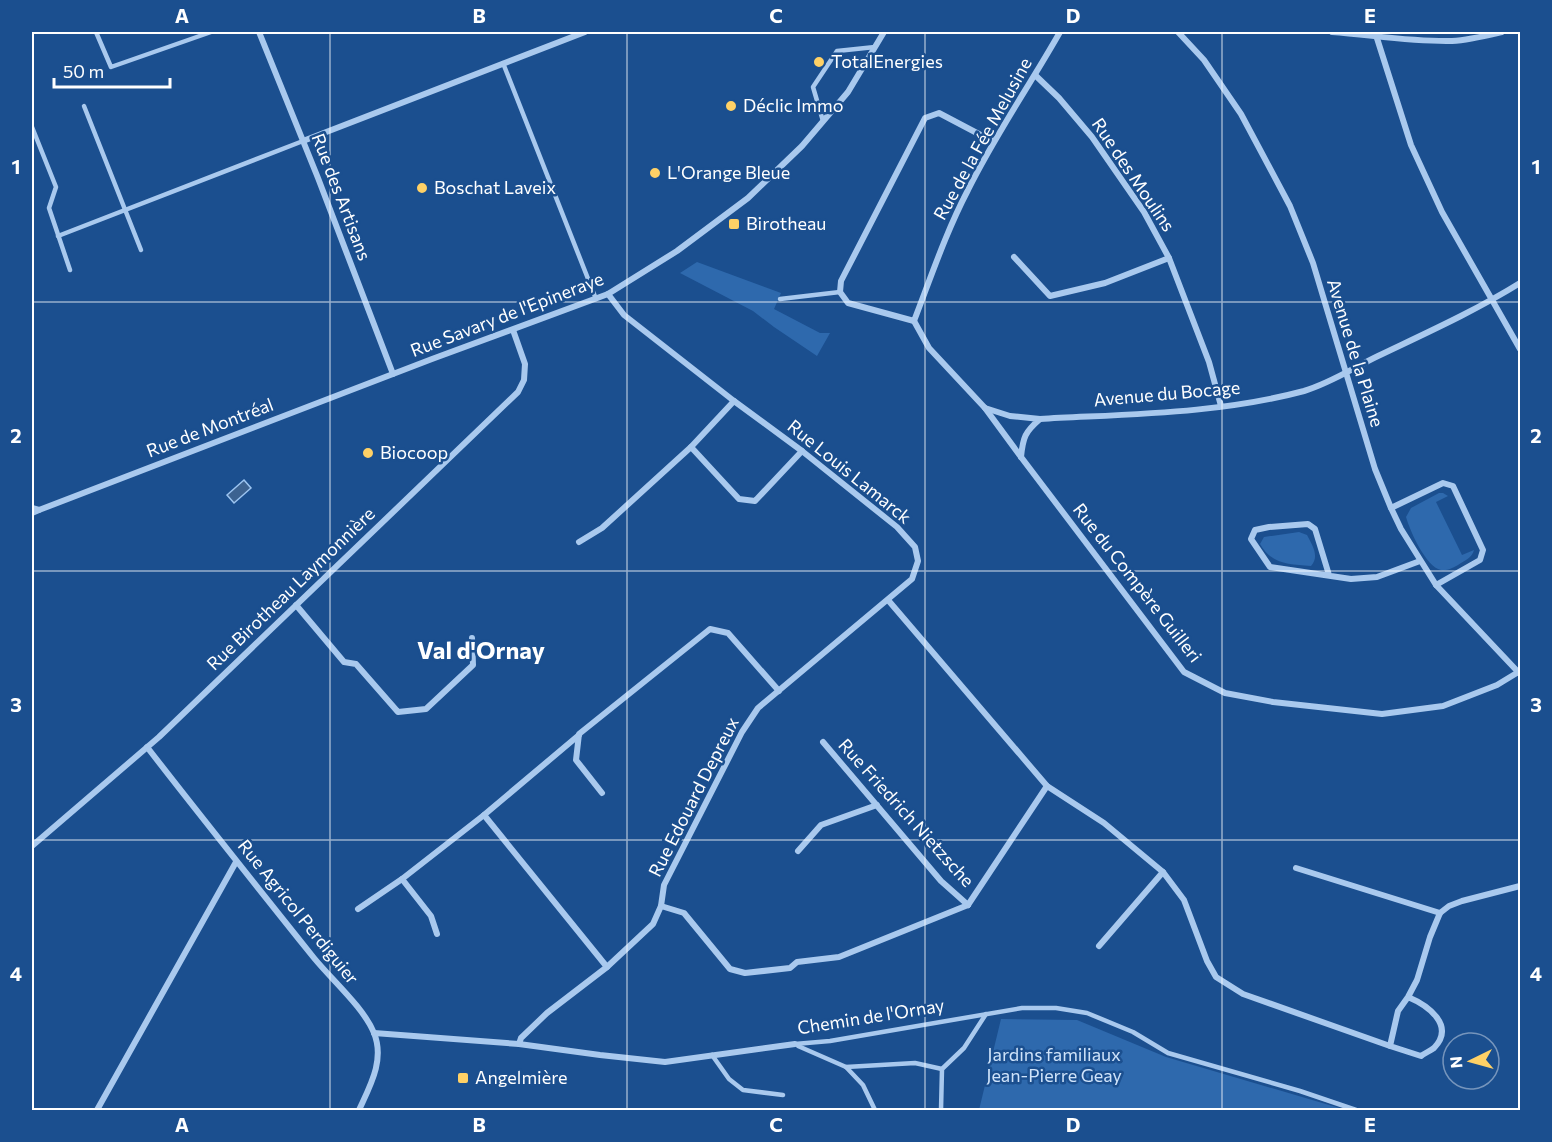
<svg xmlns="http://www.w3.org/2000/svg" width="1552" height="1142" font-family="Commissioner,sans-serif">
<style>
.green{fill:#2e69ad}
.water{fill:#3c6290;stroke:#9cc4f0;stroke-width:1.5}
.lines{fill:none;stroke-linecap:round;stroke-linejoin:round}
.service{stroke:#a9c9ee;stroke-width:4.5}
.minor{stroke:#a9c9ee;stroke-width:6}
.grid{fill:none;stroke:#fff;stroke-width:1.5;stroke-opacity:0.55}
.poi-dot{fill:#ffd166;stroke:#1b4f8f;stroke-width:2}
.labels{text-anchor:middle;stroke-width:5;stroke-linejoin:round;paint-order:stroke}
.poi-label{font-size:18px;fill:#fff;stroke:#1b4f8f;text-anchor:start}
.street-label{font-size:18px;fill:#fff;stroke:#1b4f8f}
.park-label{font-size:18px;fill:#cfe3fa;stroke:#1b4f8f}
.district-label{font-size:24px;font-weight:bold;fill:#fff;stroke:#1b4f8f}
.neatline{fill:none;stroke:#fff;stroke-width:2}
.grid-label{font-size:20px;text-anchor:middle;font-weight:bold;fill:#fff}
</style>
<rect width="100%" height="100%" fill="#1b4f8f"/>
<!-- green -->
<g class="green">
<path d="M697 262 781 293 774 309 820 333H830L817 356 774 327 753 311 680 273Z"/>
<path d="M1439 493H1443L1448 496 1436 502 1462 555 1474 550C1472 558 1465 560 1458 565 1452 568 1448 571 1441 570 1426 567 1410 531 1406 517L1411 508Z"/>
<path d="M1299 532 1307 535C1312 545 1320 556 1311 566 1289 564 1272 565 1260 544L1264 537Z"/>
<path d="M1001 1019 1077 1020 1166 1057 1346 1110H979Z"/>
</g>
<!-- water -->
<path class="water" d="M244 480 251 488 234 503 227 495Z"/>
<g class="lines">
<!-- service -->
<g class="service">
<path d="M96 32 111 67 211 32"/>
<path d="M503 63 596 299"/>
<path d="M84 106 141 250"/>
<path d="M823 121 813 87 837 51 875 47"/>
<path d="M32 127 56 187 49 208 70 270"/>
<path d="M58 236 303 141"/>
<path d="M780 299 840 292"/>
<path d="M795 1044 830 1041 1022 1008H1056L1087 1013 1133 1032 1168 1053 1300 1091 1356 1110"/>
<path d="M798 1046 846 1067 863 1085 875 1110"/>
<path d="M712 1055 729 1079 743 1090 783 1095"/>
<path d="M846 1067 915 1063 942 1069"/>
<path d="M941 1110 942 1069 964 1048 986 1014"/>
</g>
<!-- minor -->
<g class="minor">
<path d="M259 32 318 178 393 374"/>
<path d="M1178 32 1204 60 1241 114 1290 206 1313 263 1375 469 1391 508 1401 529 1436 585 1520 674"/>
<path d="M1332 32C1372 35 1412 42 1452 41 1469 40 1485 36 1502 32"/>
<path d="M1375 32 1411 145 1442 212 1520 349"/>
<path d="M1035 75 1059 98 1092 137 1144 212 1169 258 1209 362 1221 406"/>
<path d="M303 141 585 32"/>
<path d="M994 142 939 113 925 118 841 281 840 292 848 303 914 321C931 277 946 232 968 190 995 135 1030 85 1060 32"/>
<path d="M1014 257 1050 296 1105 283 1169 258"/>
<path d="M914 321 929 348 985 408 1010 416 1040 419C1025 432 1023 437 1021 457"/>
<path d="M734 401 691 447 739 499 755 501 802 451"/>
<path d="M985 408 1021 457 1184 672 1225 693 1273 702 1382 714 1443 706 1497 685 1520 671"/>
<path d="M1040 419C1128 414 1218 414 1304 391 1331 383 1353 368 1378 356 1426 333 1475 311 1520 283"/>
<path d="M32 508 39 510 32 513"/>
<path d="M1391 508 1443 483 1453 486 1483 550 1480 560 1436 585"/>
<path d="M39 510 432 359 608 294 677 251 748 198 802 146 848 92 884 32"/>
<path d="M579 542 602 528 691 447"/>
<path d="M1329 575 1315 529 1308 524 1269 527 1255 530 1251 539 1270 567 1351 579 1377 577 1420 561"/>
<path d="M888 600 1047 786 1104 823 1163 872 1184 900 1207 961 1216 977 1243 994 1390 1046"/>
<path d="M296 605 344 662 356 664 398 712 426 709 473 665 472 638"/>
<path d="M579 735 484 815 607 967"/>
<path d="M823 742 941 881 968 905"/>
<path d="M147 747C202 818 258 888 314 958 332 980 364 1008 374 1033 385 1060 370 1086 359 1110"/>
<path d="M602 793 576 760 579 734 710 629 728 633 779 691"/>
<path d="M32 846 159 737 518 392 524 380 525 364 513 330"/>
<path d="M798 851 821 825 877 805"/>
<path d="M1296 868 1440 913"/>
<path d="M402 879 431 916 437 934"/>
<path d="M968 905 1047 786"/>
<path d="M661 906 684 913 730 969 745 973 790 968 797 962 839 957 968 905"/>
<path d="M358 909 402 879 484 815"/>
<path d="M1099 946 1163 872"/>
<path d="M1408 997C1427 1005 1456 1025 1434 1048 1430 1051 1425 1053 1421 1056L1390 1046 1398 1011 1408 997 1417 980 1430 937 1440 913 1449 906 1462 901 1520 886"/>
<path d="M374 1033 519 1044 600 1055 665 1062 795 1044"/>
<path d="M519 1044 521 1038 547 1013 607 967 653 924 661 906 664 885 742 732 758 708 912 579 918 561 915 547 897 527 802 451 734 401 624 315 608 294"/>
<path d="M97 1110 236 862"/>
</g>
</g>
<!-- grid -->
<path class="grid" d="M330 32V1110M627 32V1110M925 32V1110M1222 32V1110M32 302H1520M32 571H1520M32 840H1520"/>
<!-- markers -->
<g class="poi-dot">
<circle cx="819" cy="62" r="6"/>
<circle cx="731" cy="106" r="6"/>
<circle cx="655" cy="173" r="6"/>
<circle cx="422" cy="188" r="6"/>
<rect x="728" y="218" width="12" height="12" rx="3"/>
<circle cx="368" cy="453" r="6"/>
<rect x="457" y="1072" width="12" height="12" rx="3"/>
</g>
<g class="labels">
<!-- poi labels -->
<g class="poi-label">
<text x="831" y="68">TotalEnergies</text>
<text x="743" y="112">Déclic Immo</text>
<text x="667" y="179">L'Orange Bleue</text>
<text x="434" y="194">Boschat Laveix</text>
<text x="746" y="230">Birotheau</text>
<text x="380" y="459">Biocoop</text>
<text x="475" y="1084">Angelmière</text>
</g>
<!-- street labels -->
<g class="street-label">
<text transform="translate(983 139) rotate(-61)" y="6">Rue de la Fée Melusine</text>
<text transform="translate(1133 175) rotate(56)" y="6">Rue des Moulins</text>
<text transform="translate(341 197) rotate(69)" y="6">Rue des Artisans</text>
<text transform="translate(507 315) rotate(-21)" y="6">Rue Savary de l'Epineraye</text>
<text transform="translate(1355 353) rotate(73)" y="6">Avenue de la Plaine</text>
<text transform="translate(1167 394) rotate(-5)" y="6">Avenue du Bocage</text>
<text transform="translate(210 428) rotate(-21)" y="6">Rue de Montréal</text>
<text transform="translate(849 472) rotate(39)" y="6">Rue Louis Lamarck</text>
<text transform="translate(1137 583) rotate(52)" y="6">Rue du Compère Guilleri</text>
<text transform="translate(291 589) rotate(-44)" y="6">Rue Birotheau Laymonnière</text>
<text transform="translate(694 797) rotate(-63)" y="6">Rue Edouard Depreux</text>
<text transform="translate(906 813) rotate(48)" y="6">Rue Friedrich Nietzsche</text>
<text transform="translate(298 912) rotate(51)" y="6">Rue Agricol Perdiguier</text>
<text transform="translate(871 1017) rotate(-9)" y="6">Chemin de l'Ornay</text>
</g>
<!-- park labels -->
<g class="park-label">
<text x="1054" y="1061">Jardins familiaux<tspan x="1054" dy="21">Jean-Pierre Geay</tspan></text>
</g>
<!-- district labels -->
<g class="district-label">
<text x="481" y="659">Val d'Ornay</text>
</g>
</g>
<!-- border -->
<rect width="1552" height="1142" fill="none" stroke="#1b4f8f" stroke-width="66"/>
<!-- north arrow -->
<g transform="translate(1471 1061) rotate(265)"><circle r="28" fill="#1b4f8f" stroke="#7695bc" stroke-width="1.5"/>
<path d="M0-4.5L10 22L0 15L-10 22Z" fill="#ffd166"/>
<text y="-9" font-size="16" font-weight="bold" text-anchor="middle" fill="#ffffff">N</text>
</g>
<!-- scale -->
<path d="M54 78v9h116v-9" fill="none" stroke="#ffffff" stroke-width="3"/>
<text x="63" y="78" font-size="18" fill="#ffffff" stroke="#1b4f8f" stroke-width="4.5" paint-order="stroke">50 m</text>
<rect x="33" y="33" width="1486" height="1076" class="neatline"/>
<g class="grid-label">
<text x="182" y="23">A</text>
<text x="479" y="23">B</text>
<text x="776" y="23">C</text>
<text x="1073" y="23">D</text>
<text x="1370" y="23">E</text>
<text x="16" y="174">1</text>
<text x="1536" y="174">1</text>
<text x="16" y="443">2</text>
<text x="1536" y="443">2</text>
<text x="16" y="712">3</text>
<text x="1536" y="712">3</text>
<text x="16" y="981">4</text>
<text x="1536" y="981">4</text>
<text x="182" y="1132">A</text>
<text x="479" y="1132">B</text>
<text x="776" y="1132">C</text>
<text x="1073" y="1132">D</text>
<text x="1370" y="1132">E</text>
</g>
</svg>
